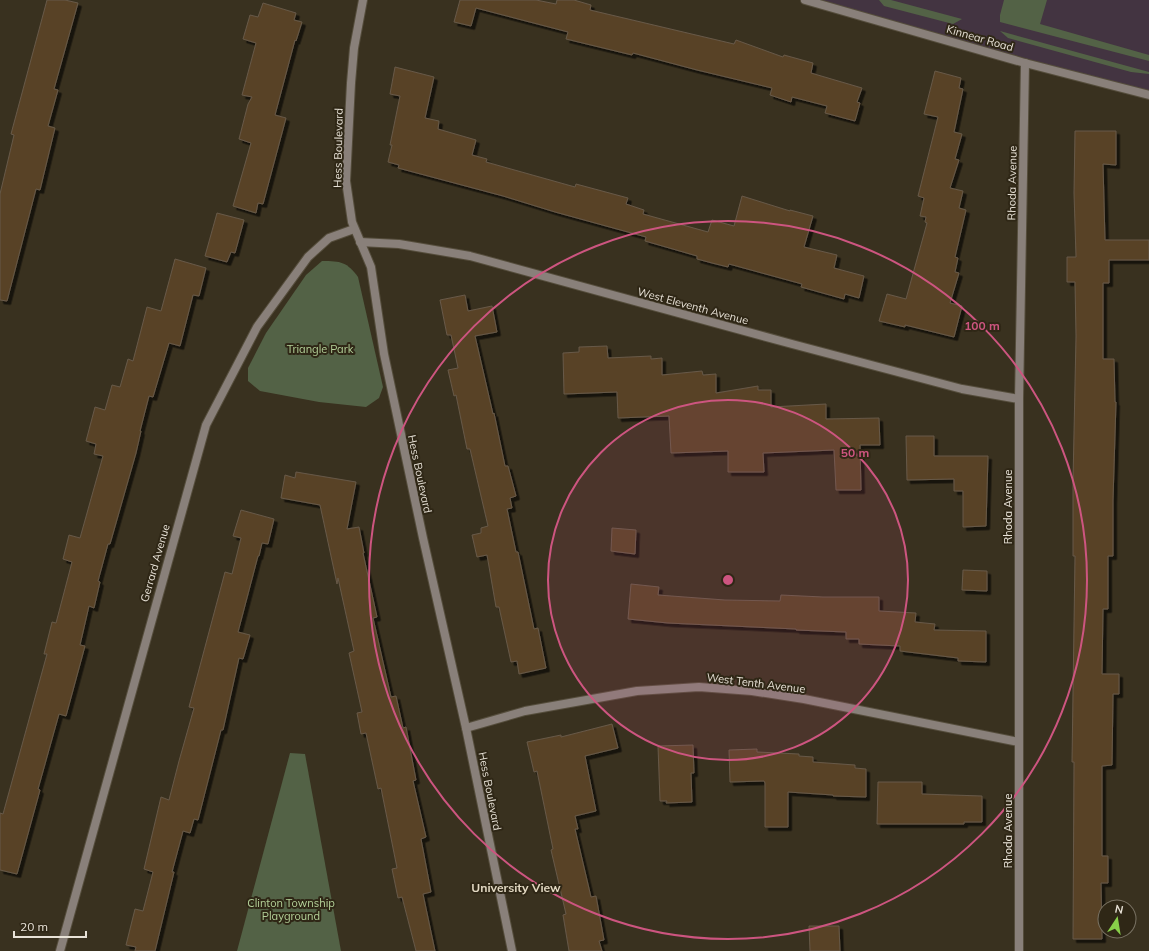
<svg xmlns="http://www.w3.org/2000/svg" width="1149" height="951" font-family="Mulish,sans-serif">
<style>
.commercial{fill:#433441}
.green{fill:#536246}
.building{fill:#594328;stroke:#675948;filter:url(#shadow)}
.lines{fill:none;stroke-linecap:round;stroke-linejoin:round}
.minor-casing{stroke:#554d3c;stroke-width:10}
.tertiary-casing{stroke:#554d3c;stroke-width:10}
.minor{stroke:#89807a;stroke-width:8}
.tertiary{stroke:#89807a;stroke-width:8}
.ring{fill:none;stroke:#cd5580;stroke-width:2}
.labels{text-anchor:middle;stroke-width:4;stroke-linejoin:round;paint-order:stroke}
.street-label{font-size:11px;fill:#e8e2d7;stroke:#2f2716}
.park-label{font-size:11px;fill:#b4d199;stroke:#2f2716}
.neighbourhood-label{font-size:12px;font-weight:bold;fill:#e2d8c2;stroke:#2f2716}
.centre{fill:#cd5580;stroke:#2f2716;stroke-width:2}
.ring-label{font-size:12px;text-anchor:middle;font-weight:bold;fill:#cd5580;stroke:#2f2716;stroke-width:4;stroke-linejoin:round;paint-order:stroke}
</style>
<defs>
<filter id="shadow"><feDropShadow dx="3.5" dy="3.5" stdDeviation="0" flood-color="#0009"/></filter>
</defs>
<rect width="100%" height="100%" fill="#39311f"/>
<!-- commercial -->
<path class="commercial" d="M818 0H1149V93Z"/>
<!-- green -->
<g class="green">
<path d="M879 0H891L962 19 953 24 884 6Z"/>
<path d="M1004 0H1047L1040 24 1149 55V61L1000 22V15Z"/>
<path d="M1000 31 1149 72V74L1131 72 1008 38Z"/>
<path d="M322 261C341 261 347 262 358 277L383 387 379 398 366 407 319 402 260 391 248 381V368L266 333 306 275Z"/>
<path d="M290 753 305 754 341 951H237Z"/>
</g>
<!-- building -->
<g class="building">
<path d="M47 0H65L78 3 54 89 58 90 48 126 55 128 40 190 36 189 7 301 0 300V194L14 135 11 134Z"/>
<path d="M460 0H536L556 4 557 0H574L591 5 590 10 734 44 736 40 783 57 784 55 813 63 811 73 862 88 857 102 860 103 855 121 825 113 827 106 792 97 791 102 770 95 772 88 697 70 633 53 632 55 566 39 568 32 476 8 471 26 454 22Z"/>
<path d="M263 3 296 13 294 20 302 22 296 41 295 40 275 115 286 118 263 204 258 203 256 213 233 206 251 143 239 139 248 104 252 97 242 95 256 43 243 39 250 15 258 17Z"/>
<path d="M395 67 434 77 425 118 439 121 438 129 476 140 472 155 487 159 486 162 575 187 576 184 628 198 626 204 644 210 643 214 708 232 712 220 734 226 742 196 790 211V210L813 216 804 247 837 255 834 268 864 276 859 298 845 294 844 299 801 287 802 284 729 264 728 267 712 263 697 259V256L645 241 646 237 555 212 503 196 398 168 399 165 388 162 392 145H390L400 96 390 94Z"/>
<path d="M935 71 961 78 959 88 963 89 954 132 962 134 955 159 959 160 950 188 963 191 959 208 966 210 955 257 958 258 955 272 959 273 950 303 962 306 954 337 905 325V327L879 321 887 294 906 299 927 223 925 222 926 217 920 216 924 198 918 196 938 117 924 114Z"/>
<path d="M1075 131H1116V165L1103 164 1105 240H1149V260H1109V283H1103V359H1114L1115 402H1116L1113 500V556H1108V609H1103L1102 674H1119V694H1113L1112 765 1102 766V856H1108V883H1101L1102 939H1073L1074 762H1072L1075 556H1073V481L1076 336 1075 282H1067V257H1076L1074 193Z"/>
<path d="M217 213 244 220 235 253 231 252 227 262 205 256Z"/>
<path d="M175 259 206 268 199 296 193 295 180 346 169 343 153 397 149 396 140 431H141L136 453 110 544H108L98 581 100 582 94 608 89 606 80 645 85 646 66 716 59 714 38 789 40 790 17 874 0 870V813L3 814 47 654H44L52 622 56 623 72 562 63 559 69 535 80 538 103 456 94 454 96 444 86 441 95 407 105 410 112 385 120 387 128 359 133 361 147 307 161 311Z"/>
<path d="M465 295 468 311 492 306 497 332 475 336 493 414 494 413 505 466H508L516 496 510 498 512 508 507 509 516 552H518L534 629 538 628 546 668 519 674 517 661 511 662 499 607H496L487 555 477 557 472 535 481 533V528L488 526 470 449H467L456 395 454 396 448 370 458 368 451 335H447L440 300Z"/>
<path d="M607 346 608 358 651 356V359L662 358V375L702 371 703 375 716 374V393L758 386V390H771V407L826 404V419L879 418 880 445H860L861 490H836L834 450 763 453 764 472H728V451L671 453 669 416 618 418 617 392 564 394 563 353 579 352V347Z"/>
<path d="M906 436H934V456H988L986 526 963 527V491H954V479L907 480Z"/>
<path d="M296 472 356 482 347 529 359 527 364 553H363L377 617 373 618 391 697 396 696 403 728 406 727 416 780 413 781 426 837 421 839 431 892 423 894 435 951H416L402 897 398 898 392 869 397 868 381 788 378 789 366 733 361 734 357 713 362 712 349 653 354 651 338 578 337 584 320 505 281 498 285 475 295 478Z"/>
<path d="M241 510 274 519 268 544 262 543 259 556H258L238 632 250 635 243 659 239 658 223 730H221L198 820 194 819 190 833 183 831 172 872H174L155 951H135L136 947 126 945 135 909 143 911 153 872 144 869 161 797 169 800 179 761 194 708 189 707 225 572 232 574 241 538 233 536Z"/>
<path d="M612 528 636 530 635 554 611 551Z"/>
<path d="M963 570 987 571V591L962 590Z"/>
<path d="M631 584 659 587 658 595 725 600 780 601 781 595 823 597H879V611L916 613 915 622 935 624 934 630 986 631V662L958 661V658L900 651V646L859 644V639H846V632L796 630V629L668 623 628 619Z"/>
<path d="M612 724 618 748 585 756 596 811 575 816 578 829H575L591 897 596 896 604 940 599 941 602 951H569L563 915 566 914 551 850 553 849 537 771 534 772 527 742 561 735V737Z"/>
<path d="M693 745 694 773H691L692 802 666 803 667 801H660L658 746Z"/>
<path d="M757 749V752L799 754V756L813 757V762L855 765V768L866 769V797L833 796V795L788 792V827H765V783L764 781 730 782 729 750Z"/>
<path d="M878 782H922V794L982 796V822H964V824H877Z"/>
<path d="M809 926H839L840 951H810Z"/>
</g>
<g class="lines">
<defs>
<g id="minor">
<path d="M363 0 354 48 351 83 346 181 352 222 371 267 384 354 423 538 466 728 512 951"/>
<path d="M360 242 399 244 470 256 792 344 962 389 1019 399"/>
<path d="M466 728 525 711 637 691 699 687 752 691 804 699 1019 742"/>
<path d="M60 951 206 425 257 327 308 257 329 238 354 229"/>
<path d="M1019 951V399L1025 63"/>
</g>
<path id="tertiary" d="M805 0 1025 63 1149 95"/>
</defs>
<!-- minor casing -->
<use href="#minor" class="minor-casing"/>
<!-- tertiary casing -->
<use href="#tertiary" class="tertiary-casing"/>
<!-- minor -->
<use href="#minor" class="minor"/>
<!-- tertiary -->
<use href="#tertiary" class="tertiary"/>
</g>
<!-- distance rings -->
<circle cx="728" cy="580" r="180" fill="#cd5580" fill-opacity=".12"/>
<g class="ring">
<circle cx="728" cy="580" r="180"/>
<circle cx="728" cy="580" r="359"/>
</g>
<g class="labels">
<!-- street labels -->
<g class="street-label">
<text transform="translate(980 38) rotate(16)" y="4">Kinnear Road</text>
<text transform="translate(338 148) rotate(-89)" y="4">Hess Boulevard</text>
<text transform="translate(1012 183) rotate(-89)" y="4">Rhoda Avenue</text>
<text transform="translate(693 306) rotate(15)" y="4">West Eleventh Avenue</text>
<text transform="translate(420 474) rotate(78)" y="4">Hess Boulevard</text>
<text transform="translate(1008 507) rotate(-90)" y="4">Rhoda Avenue</text>
<text transform="translate(155 563) rotate(-74)" y="4">Gerrard Avenue</text>
<text transform="translate(756 683) rotate(7)" y="4">West Tenth Avenue</text>
<text transform="translate(490 791) rotate(79)" y="4">Hess Boulevard</text>
<text transform="translate(1008 831) rotate(-90)" y="4">Rhoda Avenue</text>
</g>
<!-- park labels -->
<g class="park-label">
<text x="320" y="353">Triangle Park</text>
<text x="291" y="907">Clinton Township<tspan x="291" dy="13">Playground</tspan></text>
</g>
<!-- neighbourhood labels -->
<g class="neighbourhood-label">
<text x="516" y="892">University View</text>
</g>
</g>
<circle cx="728" cy="580" r="6" class="centre"/>
<g class="ring-label">
<text x="982" y="330">100 m</text>
<text x="855" y="457">50 m</text>
</g>
<!-- north arrow -->
<g transform="translate(1117 919) rotate(12)"><circle r="19" fill="#2f2716" stroke="#797263"/>
<path d="M0-3L7 15L0 10L-7 15Z" fill="#88cf49"/>
<text y="-6" font-size="11" font-weight="bold" text-anchor="middle" fill="#e8e2d7">N</text>
</g>
<!-- scale -->
<path d="M14 931v6h72v-6" fill="none" stroke="#e8e2d7" stroke-width="2"/>
<text x="20" y="931" font-size="12" fill="#e8e2d7" stroke="#2f2716" stroke-width="3" paint-order="stroke">20 m</text>
</svg>
